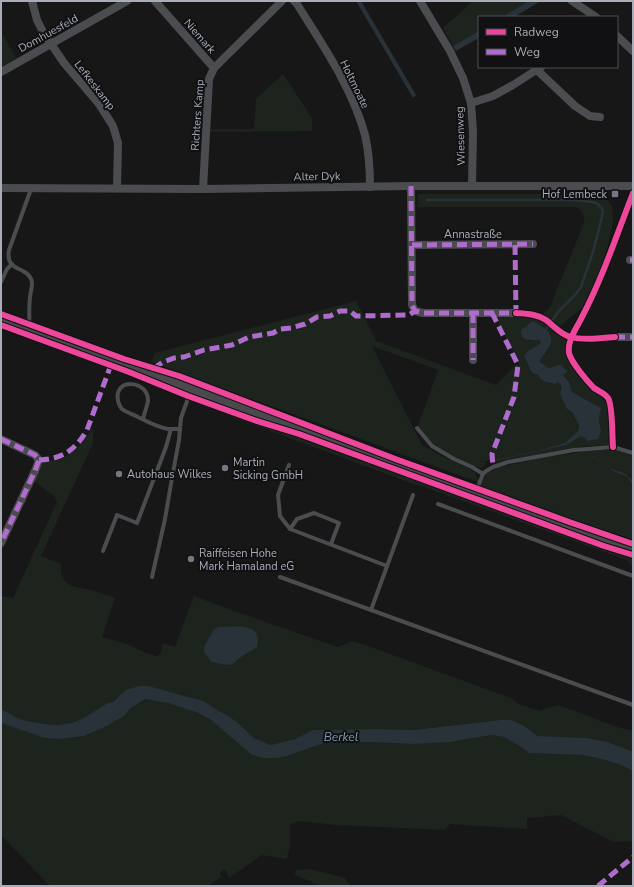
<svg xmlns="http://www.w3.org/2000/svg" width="634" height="887" font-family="'Nunito Sans',sans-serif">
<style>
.green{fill:#1d241e;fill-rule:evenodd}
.water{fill:#2a3239}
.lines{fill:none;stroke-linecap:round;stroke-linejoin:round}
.stream{stroke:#2a3239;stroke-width:2.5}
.lane{stroke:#4b4c50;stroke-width:4}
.street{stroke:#4b4c50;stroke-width:8}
.secondary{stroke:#4a4a4e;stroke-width:12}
.quiet{stroke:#b06ccc;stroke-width:5;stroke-dasharray:10 5;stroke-linecap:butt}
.cycleway-casing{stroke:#111113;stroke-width:8}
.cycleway{stroke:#ed469a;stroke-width:6}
.poi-dot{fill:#757880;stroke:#111113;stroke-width:1.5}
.labels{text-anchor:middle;stroke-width:4;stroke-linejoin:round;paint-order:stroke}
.street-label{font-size:11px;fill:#a8adb8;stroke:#111113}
.poi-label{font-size:11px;fill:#a8adb8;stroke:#111113;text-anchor:start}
.water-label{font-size:12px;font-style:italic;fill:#7f9bb3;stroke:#111113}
</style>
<rect width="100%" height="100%" fill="#171717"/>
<!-- green -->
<g class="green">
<path d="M473 1H529L502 17H479V31L453 46 443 28Z"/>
<path d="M1 31 16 58 1 67Z"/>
<path d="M283 74 312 118V131L209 132V129H254L256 99Z"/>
<path d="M418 194H601L607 199 612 207 613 223 605 258 587 304 558 328 548 320 541 316 550 307 584 223C585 215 582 209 575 207H417Z"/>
<path d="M356 301 376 341 496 385 516 365H519L516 357 498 322 497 318 499 316C509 316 520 315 530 316 545 319 555 331 566 340L567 356 571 363 590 387 608 403 610 408V443L608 445 586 446 570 449 496 462 495 461 566 445 579 436H582L586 439 599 422 594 404 572 392 569 382 563 375 566 370 558 365 554 367 549 368 539 362C540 357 544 356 547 352 551 345 552 340 550 333L527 341 539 340 541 342 539 345 529 350 524 357 532 373 538 375 542 380 558 382 562 387 560 394 567 409 572 412 579 425V429L577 432 565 443 541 450 495 460 478 462H486L483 468C469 465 445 455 434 446 428 441 423 432 418 426L438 370 372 346 422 445 442 456 470 469 475 472 477 477 478 482 151 362 155 353Z"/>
<path d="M202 403 255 422 307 438 611 549 633 556V568L627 560 424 487 411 483 198 404Z"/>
<path d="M93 428V443L41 556 61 564C60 576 64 584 76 587 79 588 83 588 86 589 96 591 106 595 115 598L102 637 127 644 149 654 157 656 161 653 163 643 175 647 194 596 234 611 338 647 352 641 368 646 511 698 519 704 539 711 558 705 620 728 633 730V752L608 742 587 738 537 736 526 727 500 720 414 730 378 729 313 730 295 739 271 745 254 738 236 721 203 701 179 694 120 696C114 701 108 703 101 707 92 713 82 721 72 723 56 727 35 725 20 719 14 716 7 712 1 709V596L13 598 57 502 55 497 34 481 44 460C67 465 81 444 93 428ZM219 627H246L241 657 233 664 214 629Z"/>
<path d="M594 450C609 450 619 450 633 456V481L629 475 607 467 597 460 603 465 613 471 628 477 633 486V543L483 490 480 485 486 474 490 471 499 467 541 458Z"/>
<path d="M145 699 168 703 198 713 278 758 287 756 324 743 367 742 414 744 452 742 466 739 492 735 504 737 515 743 529 753 583 755 602 759 621 765 633 771V841L614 842 561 815 527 818V829L450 824 445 830 336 825 300 821 290 824V845L287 859 262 855 229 878 225 869 220 873 221 877 207 886H50L1 835V723L19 729 59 739 84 736 107 726 124 716 131 708Z"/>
<path d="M309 869 345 878 350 886H321L295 875 296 870Z"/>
</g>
<!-- water -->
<g class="water">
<path d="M356 1H361L416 95 413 98Z"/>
<path d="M529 1H541L514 17H502Z"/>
<path d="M479 31V38L456 51 453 46Z"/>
<path d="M533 321C546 329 559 335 546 352 544 356 540 357 540 362L549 368 554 367 558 365H561L567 371 563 375 569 382 572 392 601 408C600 412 599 415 599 419 599 430 604 427 598 439L587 441 586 439 581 436 566 445 495 461V460L541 450 565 443 577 432 579 429V425L572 412 567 409 560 394 562 387 558 382 556 384 546 382 542 380 538 375 532 373 524 356 529 350 539 345 541 342 539 340C531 340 520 342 521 330Z"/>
<path d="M592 456H593L594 457C598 460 602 464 607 467 617 472 633 472 633 486L628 477 613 471 603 465Z"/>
<path d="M219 627C235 627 263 621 257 647L241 657 233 664 227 665 211 662 204 651V647L214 629Z"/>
<path d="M139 686H148L203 701 236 721 254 738 271 745 295 739 313 730 378 729 414 730 500 720H511L526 727 537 736 587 738 608 742 633 752V771L621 765 602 759 583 755 529 753 515 743 504 737 492 735 466 739 452 742 414 744 368 742 324 743 287 756 278 758H263L251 754 211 720 198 713 168 703 145 699 131 708 124 716 107 726 84 736 59 739 45 738 1 723V709L20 719 31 722 44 724 58 725 72 723 82 719 106 704 114 701 126 690Z"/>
</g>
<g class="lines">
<!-- stream -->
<path class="stream" d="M427 200H573L593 202 598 204 603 210 602 217 593 252 581 287 576 294 559 311 546 329"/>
<!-- lane -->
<g class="lane">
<path d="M1 282 7 269 12 264"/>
<path d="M29 328C30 316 28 304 31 291 32 287 33 283 31 279 26 266 5 272 9 250L31 189"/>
<path d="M143 419C144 414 147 407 148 401 149 380 113 377 118 401 119 404 120 407 122 409 126 412 132 414 136 416 146 421 157 427 168 429 172 429 176 429 180 429"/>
<path d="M417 428 432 446 454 459 472 467 483 474"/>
<path d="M289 465 278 495 280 516 290 529 387 566"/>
<path d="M476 491 483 474 486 471 493 467 508 462 574 450 613 447 633 453"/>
<path d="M438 504 633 576"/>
<path d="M290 529 297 519 314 513 339 523 331 544"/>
<path d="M103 551 117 515 137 523 166 447 171 429"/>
<path d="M152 577 165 519 172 478 179 440 181 418 191 390"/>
<path d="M280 577 633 705"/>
<path d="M371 610 413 495"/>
</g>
<!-- street -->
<g class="street">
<path d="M32 1 37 20 43 32 64 63 99 104 113 126 118 143 117 188"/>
<path d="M155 1 214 68"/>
<path d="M294 1 297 4C323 46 352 87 365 135 369 152 370 169 370 187"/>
<path d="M420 1 450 51 463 78 471 103 473 132 472 186"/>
<path d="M572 1 596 17"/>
<path d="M617 36 633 51"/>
<path d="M537 70 575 106 590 116 600 117"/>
<path d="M1 72 127 1"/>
<path d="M471 103 493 96 513 85 541 67"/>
<path d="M411 186 412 305 415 311 423 313H516"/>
<path d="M1 188 203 189 411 186H633"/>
<path d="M203 189 209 79 214 68 282 1"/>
<path d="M412 245 533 244"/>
<path d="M630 260H633"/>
<path d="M473 313V360"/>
<path d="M615 337H633"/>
<path d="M1 439 35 455 39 460 35 471 1 543"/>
</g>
<!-- secondary -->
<path class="secondary" d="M1 319 150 375 337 442 610 542 633 550"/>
<!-- quiet -->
<g class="quiet">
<path d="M411 186 412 305 415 311 423 313H516L515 244"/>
<path d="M412 245 533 244"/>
<path d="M630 260H633"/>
<path d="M473 313V360"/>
<path d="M492 313 518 365 514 397 492 454 493 467"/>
<path d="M615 337H633"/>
<path d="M154 369 157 366 163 362 174 358 184 357 204 350 232 345 249 337 273 333 280 329 291 328 305 324 317 317 330 316 340 311H350L356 316 409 315 415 311"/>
<path d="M1 439 35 455 39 460 35 471 1 543"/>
<path d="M39 460C63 459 75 450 87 430L112 362"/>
<path d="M598 886 633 857"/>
</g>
<defs>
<g id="cycleway">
<path d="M516 313C527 314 537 314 546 320 554 326 561 335 571 337 583 341 603 338 615 337"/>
<path d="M1 314 124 359 179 376 398 460 572 523 633 544"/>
<path d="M1 325 129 372 188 396 254 420 299 434 604 546 633 555"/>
<path d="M613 447C612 437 613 405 608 398 605 393 598 391 594 388 587 381 571 362 569 353 567 340 577 328 582 317 603 277 617 234 633 193"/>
</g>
</defs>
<!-- cycleway casing -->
<use href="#cycleway" class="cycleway-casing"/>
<!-- cycleway -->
<use href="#cycleway" class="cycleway"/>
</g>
<!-- markers -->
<g class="poi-dot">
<rect x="611" y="190" width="8" height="8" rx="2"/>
<circle cx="225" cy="468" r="4"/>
<circle cx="119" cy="474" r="4"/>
<circle cx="191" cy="559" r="4"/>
</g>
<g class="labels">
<!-- street labels -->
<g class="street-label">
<text transform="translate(48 33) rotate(-29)" y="4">Domhuesfeld</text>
<text transform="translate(200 36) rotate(49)" y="4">Niemark</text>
<text transform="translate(355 84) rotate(64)" y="4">Holtmoate</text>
<text transform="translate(95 85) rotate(52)" y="4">Lefkeskamp</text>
<text transform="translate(197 115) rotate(-86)" y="4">Richters Kamp</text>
<text transform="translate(460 136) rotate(-92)" y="4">Wiesenweg</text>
<text transform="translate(317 176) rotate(-1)" y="4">Alter Dyk</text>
<text x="473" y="238">Annastraße</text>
</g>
<!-- poi labels -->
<g class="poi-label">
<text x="607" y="198" text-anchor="end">Hof Lembeck</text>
<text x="233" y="466">Martin<tspan x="233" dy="13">Sicking GmbH</tspan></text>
<text x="127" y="478">Autohaus Wilkes</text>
<text x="199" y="557">Raiffeisen Hohe<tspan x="199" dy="13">Mark Hamaland eG</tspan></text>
</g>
<!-- water labels -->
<g class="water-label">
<text x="341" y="741">Berkel</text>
</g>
</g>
<!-- border -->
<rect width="634" height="887" fill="none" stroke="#a8adb8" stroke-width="4"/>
<!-- legend -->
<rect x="478" y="16" width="140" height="52" fill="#111113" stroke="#4d4f55"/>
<rect x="486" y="29" width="20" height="6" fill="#ed469a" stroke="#4d4f55"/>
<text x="514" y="36" font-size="12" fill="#a8adb8">Radweg</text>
<rect x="486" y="49" width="20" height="6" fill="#b06ccc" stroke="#4d4f55"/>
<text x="514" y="56" font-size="12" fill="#a8adb8">Weg</text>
</svg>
